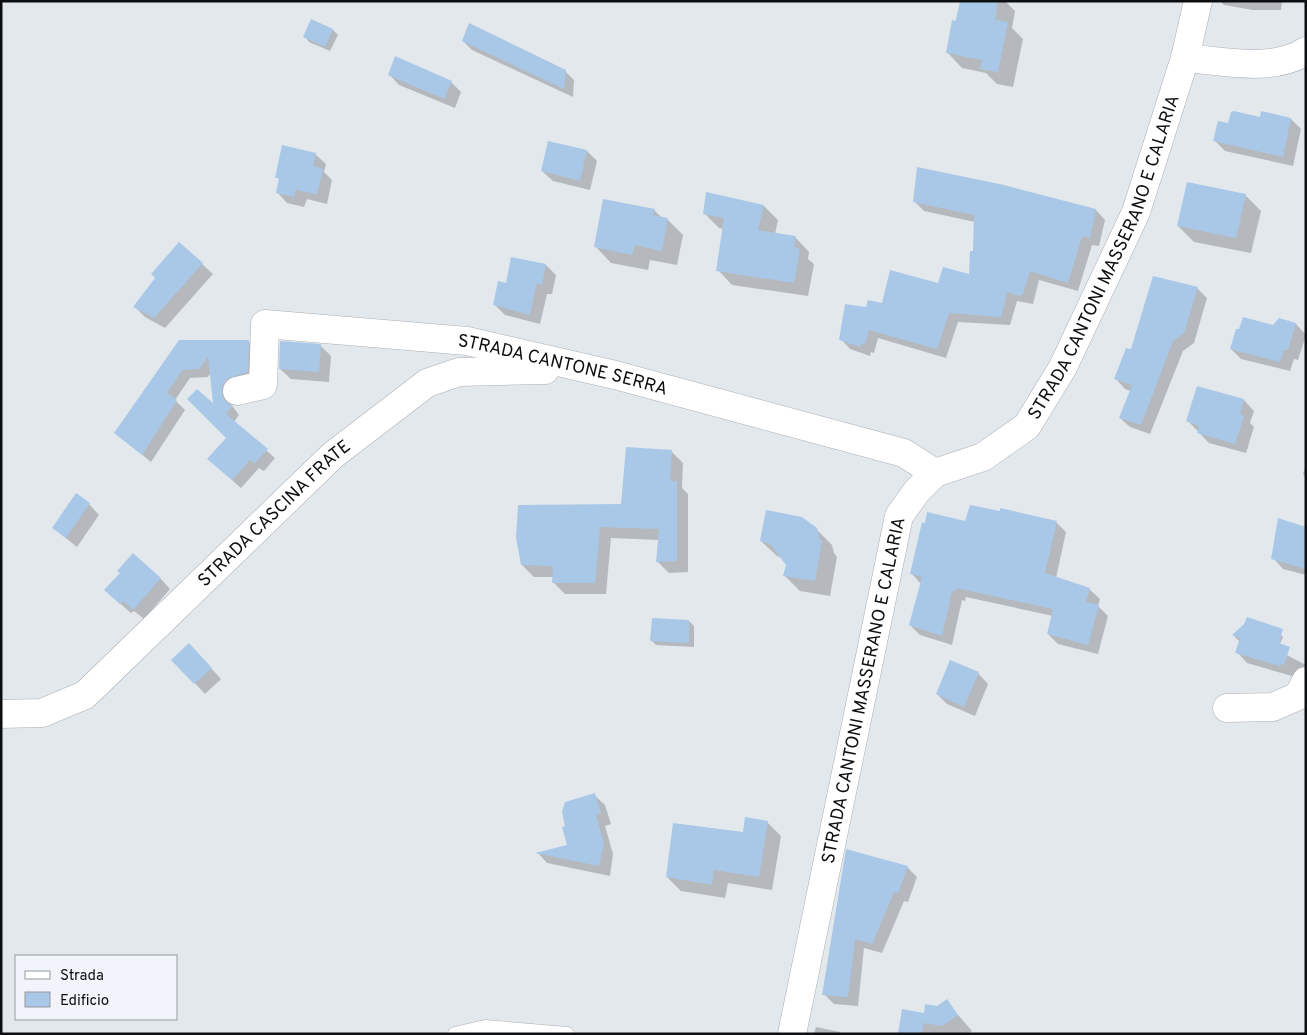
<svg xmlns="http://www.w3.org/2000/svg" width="1307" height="1035" font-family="Overpass,sans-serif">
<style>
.shadow{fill:#0003}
.building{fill:#a9c8e8}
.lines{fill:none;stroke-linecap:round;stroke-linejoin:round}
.lane-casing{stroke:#abafb4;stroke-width:15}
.street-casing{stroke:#abafb4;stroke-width:29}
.lane{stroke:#fff;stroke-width:14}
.street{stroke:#fff;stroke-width:28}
.labels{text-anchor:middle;stroke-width:4.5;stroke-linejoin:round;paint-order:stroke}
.street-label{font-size:18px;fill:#0d0e10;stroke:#f1f5fb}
</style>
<rect width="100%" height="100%" fill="#e3e8ed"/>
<!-- shadow -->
<g class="shadow">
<path d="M961 1H1005L1015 11 1012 28 1023 39 1013 87 997 84 986 73 962 68 947 52Z"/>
<path d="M1220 1H1282L1281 10H1253L1224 5Z"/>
<path d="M312 21 333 30 338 35 330 51 309 42 305 37Z"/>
<path d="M463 41 565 71 574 80 573 97 472 50Z"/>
<path d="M389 74 451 82 461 92 455 108 399 85Z"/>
<path d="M1261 119H1291L1301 129 1293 166 1225 151 1215 141 1229 125Z"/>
<path d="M587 151 597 161 590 190 553 181 542 171Z"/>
<path d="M315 154 326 164 324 172 332 180 327 204 307 199 304 207 287 203 277 192 280 180 277 177Z"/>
<path d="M1004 186 1096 210 1105 220 1099 246 1092 245 1078 291 1039 280 1033 304 1017 301 1010 325 958 322 946 358 878 338 874 353 871 352 870 356 850 349 841 339 867 308 883 305 970 275 975 252V222L924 211 914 201Z"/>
<path d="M1245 195 1261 211 1251 253 1194 242 1178 226Z"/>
<path d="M764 206 778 220 775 234 795 237 809 252 808 259 814 264 808 296 732 285 718 270 724 229 719 228 704 213Z"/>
<path d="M654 210 662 218 667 219 683 235 677 265 650 260 648 270 611 263 596 247Z"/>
<path d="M180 244 213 274 165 328 145 317 135 307Z"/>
<path d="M546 265 556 275 552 294H547L540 324 505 315 495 305 507 284Z"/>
<path d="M1197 288 1207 298 1194 343 1183 351 1150 434 1130 427 1120 418 1131 391 1125 389 1116 379 1132 351Z"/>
<path d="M1296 324 1306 335 1298 360 1294 359 1290 371 1241 359 1231 349 1273 326Z"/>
<path d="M180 341H248L257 350 256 381 230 395V403L239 415 234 422 275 458 264 471 259 468 241 488 217 467 228 438 211 372 208 377 190 378 175 400 185 410 151 462 116 433Z"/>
<path d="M321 346 331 356 329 382 291 379 280 369Z"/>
<path d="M1244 400 1254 411 1250 423 1254 427 1246 453 1209 443 1188 421Z"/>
<path d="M671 451 683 463 682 488 688 494V572L669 573 657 561 659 540 611 538 606 594H565L553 582V577H534L522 565 622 505Z"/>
<path d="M1306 466V477L1303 474Z"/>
<path d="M89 504 99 515 77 547 53 528Z"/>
<path d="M966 522H1056L1066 532 1056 578 1089 589 1100 599 1098 606 1108 616 1098 654 1058 644 1048 634 1053 616 966 597 965 601 962 600 952 645 920 635 910 625 921 584 912 574Z"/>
<path d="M1306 527V575L1283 569 1273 558Z"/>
<path d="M816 529 832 545 834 553 837 557 830 596 800 591 785 576 787 565 782 558 777 556 761 541Z"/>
<path d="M121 573 160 578 170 589 144 619 134 611 131 613 116 600Z"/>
<path d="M689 621 694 626V647L656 645 651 640Z"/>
<path d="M1273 626 1283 637 1277 650 1306 665V680L1247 663 1237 652 1240 642 1234 636Z"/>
<path d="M199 655 221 679 205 694 173 660Z"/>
<path d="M978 673 988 684 975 716 947 704 937 694Z"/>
<path d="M594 795 605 805 611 824 605 826 613 854 610 876 547 863 538 853 568 846Z"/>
<path d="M767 822 781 836 772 890 728 883 725 898 681 891 667 877Z"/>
<path d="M847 851 907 867 917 877 908 902 904 901 882 953 864 948 858 1006 834 1004 824 994Z"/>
<path d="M946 1001 972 1031 968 1034H899Z"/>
<path d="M816 1027 840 1032 842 1034H814Z"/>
</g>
<!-- building -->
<g class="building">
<path d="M960 1H998L995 20 1008 22 998 72 980 69 982 60 946 53 952 20 956 21Z"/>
<path d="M311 19 333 29 325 47 303 37Z"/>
<path d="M469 23 566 70 564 89 462 41Z"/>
<path d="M395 56 452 81 444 99 388 75Z"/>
<path d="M1234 111 1260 117 1261 111 1291 118 1283 157 1213 141 1218 121 1228 123 1231 112Z"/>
<path d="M548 141 587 150 580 181 541 171Z"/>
<path d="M282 145 316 153 313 166 323 169 317 194 296 190 294 197 276 193 279 178H275Z"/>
<path d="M917 167 1004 185 1096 209 1090 238 1082 236 1068 283 1030 271 1023 294 1020 296 1007 292 1001 317 949 313 937 349 869 330 865 344 861 343V347L839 340 845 304 866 307 868 300 882 303 890 270 938 283 943 267 969 274 970 251H973L974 215 913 202Z"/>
<path d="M1187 182 1246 194 1236 238 1177 226Z"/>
<path d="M706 192 764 205 758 230 796 236 794 247 800 249 794 283 716 271 724 218 703 214Z"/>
<path d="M603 199 655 209 653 215 668 218 662 251 635 245 632 255 594 247Z"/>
<path d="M179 242 203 263 154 318 133 307 155 278 151 274Z"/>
<path d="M511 257 546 264 542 285 536 284 530 315 493 305 498 281 506 283Z"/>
<path d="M1153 276 1198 287 1184 333 1173 341 1141 425 1119 418 1132 385 1114 379 1126 348 1131 349Z"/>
<path d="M1243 317 1273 325 1279 318 1296 323 1288 350H1284L1280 362 1230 349 1236 329H1239Z"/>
<path d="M179 340H249L248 372 227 379 222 386V394L225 401 232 406 226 414 268 449 255 463 250 460 232 480 207 459 226 438 187 399 197 389 213 403 208 357 199 369 182 370 167 393 177 400 142 455 114 433Z"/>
<path d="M280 341 321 344 319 372 279 369Z"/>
<path d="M1197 386 1244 399 1240 414 1244 416 1235 444 1197 433 1199 426 1186 421Z"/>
<path d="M626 447 672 450 670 481H677V561L656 562 659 529 600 527 595 583H552L553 566 521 565 516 538 518 505 621 504Z"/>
<path d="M76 493 90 503 66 538 52 528Z"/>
<path d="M970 505 1000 511V508L1057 521 1045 573 1090 588 1086 602 1099 605 1088 645 1047 634 1053 609 956 588 955 592 952 591 942 636 909 625 922 577 910 574 922 522 925 523 927 512 965 521Z"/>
<path d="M766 510 802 517 817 528 820 540H822L815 581 783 576 786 565 770 544 760 541Z"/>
<path d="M1278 518 1306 527V569L1271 559Z"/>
<path d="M133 553 161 578 133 610 123 601 120 604 104 590 120 573 117 571Z"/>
<path d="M1247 617 1283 629 1279 643 1290 647 1284 665 1281 664 1280 666 1235 653 1240 638 1232 635 1244 624Z"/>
<path d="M652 618 689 620V643L650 641Z"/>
<path d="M189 643 212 668 194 684 171 660Z"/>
<path d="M950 660 979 672 964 707 936 694Z"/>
<path d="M595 793 601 814 596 815 604 843 599 866 535 853 567 845 562 827 565 826 562 812 565 802Z"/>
<path d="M745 817 768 821 759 877 714 870 712 885 666 877 673 823 743 832Z"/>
<path d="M846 849 908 866 898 893 894 892 872 944 855 939 848 997 822 995Z"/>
<path d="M947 999 958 1015 942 1026 924 1023 922 1034H898L902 1009 924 1013 925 1004 937 1006Z"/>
</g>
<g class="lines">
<defs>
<path id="lane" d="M455 1034 485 1027 567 1034"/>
<g id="street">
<path d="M1185 58C1223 61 1272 73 1306 51"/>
<path id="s1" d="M237 391 263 385 265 324 467 341 615 375 904 453 935 473"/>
<path d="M1227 708 1273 707 1298 696 1306 681"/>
<path id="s2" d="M1 714 42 713 85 695 333 455 427 383 459 372 545 370"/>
<path id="s3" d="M792 1034 899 516 917 491 935 473 983 457 1027 426 1063 367 1136 212 1185 58 1198 1"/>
</g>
</defs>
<!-- lane casing -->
<use href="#lane" class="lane-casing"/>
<!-- street casing -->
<use href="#street" class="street-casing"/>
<!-- lane -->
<use href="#lane" class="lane"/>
<!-- street -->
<use href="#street" class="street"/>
</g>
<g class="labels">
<!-- street labels -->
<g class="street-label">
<text dy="6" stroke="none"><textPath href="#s3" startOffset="876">STRADA CANTONI MASSERANO E CALARIA</textPath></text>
<text dy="6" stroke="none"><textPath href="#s1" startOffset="389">STRADA CANTONE SERRA</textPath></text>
<text dy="6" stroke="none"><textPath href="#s2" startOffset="350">STRADA CASCINA FRATE</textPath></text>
<text dy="6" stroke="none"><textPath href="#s3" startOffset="351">STRADA CANTONI MASSERANO E CALARIA</textPath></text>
</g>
</g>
<!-- border -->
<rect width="1307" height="1035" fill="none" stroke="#0d0e10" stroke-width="5"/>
<!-- legend -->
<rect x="15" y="955" width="162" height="65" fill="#f1f5fb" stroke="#96999d"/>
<rect x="25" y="971" width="25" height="8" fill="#ffffff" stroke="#96999d"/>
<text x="60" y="980" font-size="15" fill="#0d0e10">Strada</text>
<rect x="25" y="992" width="25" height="15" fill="#a9c8e8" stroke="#96999d"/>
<text x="60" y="1005" font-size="15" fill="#0d0e10">Edificio</text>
</svg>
